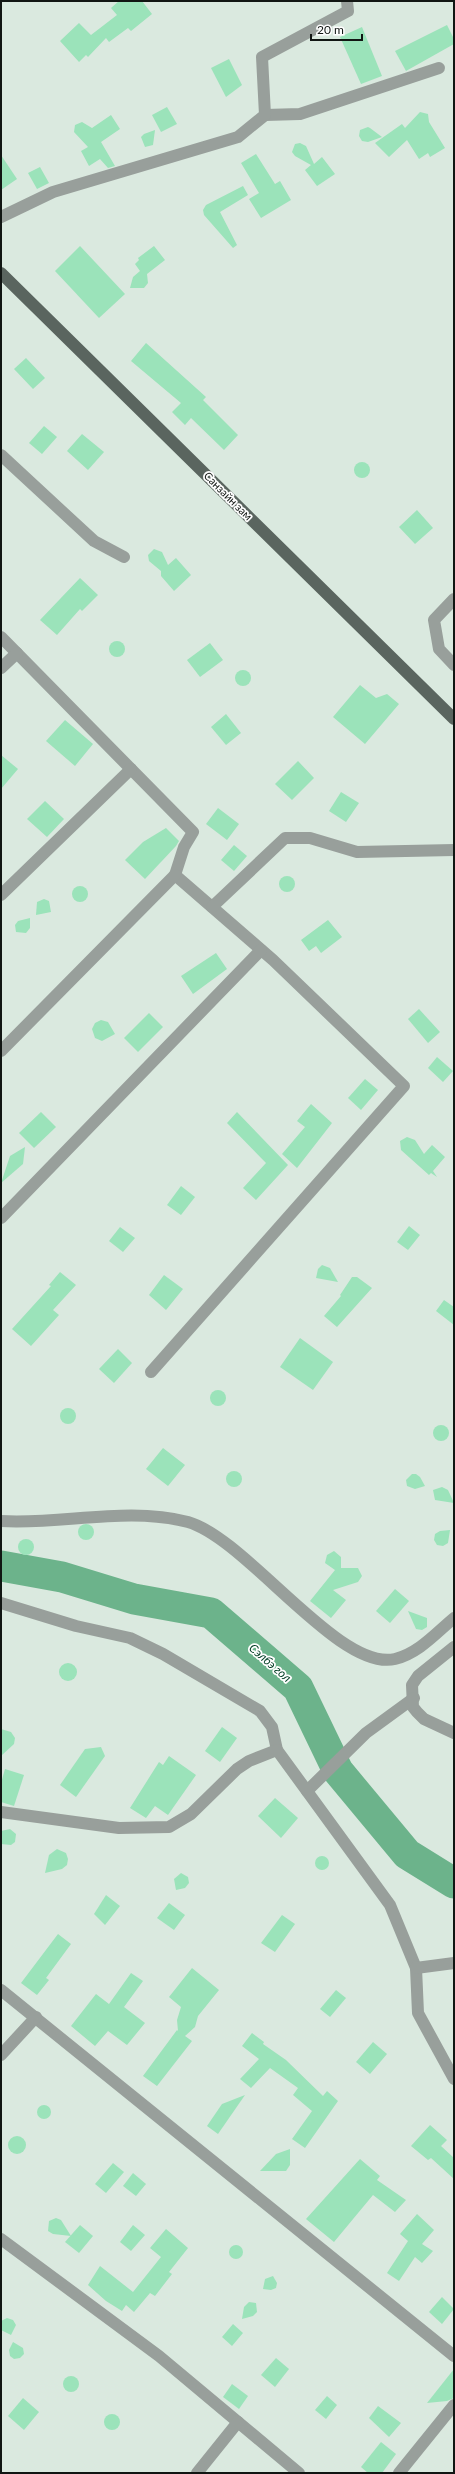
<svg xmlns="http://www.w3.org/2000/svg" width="455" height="2474" font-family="Lato,sans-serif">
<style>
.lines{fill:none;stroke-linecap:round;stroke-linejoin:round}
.river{stroke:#6cb38b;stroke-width:31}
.building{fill:#9be3ba}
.minor{stroke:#989f9b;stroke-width:12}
.major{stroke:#5a655f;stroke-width:12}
.labels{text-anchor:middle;stroke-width:3.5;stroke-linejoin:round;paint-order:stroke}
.street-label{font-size:11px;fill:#111613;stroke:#fff}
.water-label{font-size:12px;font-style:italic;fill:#044027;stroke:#fff}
</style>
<rect width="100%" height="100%" fill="#dae9df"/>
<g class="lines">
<!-- river -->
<path class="river" d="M1 1566 62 1577 134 1599 211 1613 298 1688 338 1771 407 1854 454 1883"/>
</g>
<!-- building -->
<g class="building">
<path d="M119 1H142L152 14 131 31 128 28 109 42 106 38 88 57 86 55 79 62 60 41 79 23 91 35 117 15 111 8Z"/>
<path d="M447 25 454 39V44L406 71 395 51Z"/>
<path d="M362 27 382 76 361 84 340 37Z"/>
<path d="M229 59 242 85 226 97 211 68Z"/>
<path d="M167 107 177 124 161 132 152 115Z"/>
<path d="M420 112 428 114 429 122 445 148 430 157 428 153 419 159 407 140 389 157 375 143 402 124 405 128Z"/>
<path d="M111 115 120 129 101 142 115 166 108 168 100 159 89 166 81 151 88 147 74 132 75 125 82 122 92 128Z"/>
<path d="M368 127 370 128 382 137 368 142 362 141 359 136 360 130Z"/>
<path d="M155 130 153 145 145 147 141 137 144 134Z"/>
<path d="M300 143 306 146 314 164 322 157 335 174 317 186 305 170 311 165 295 156 292 152 295 144Z"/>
<path d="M256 154 275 184 280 181 291 200 261 218 249 199 259 193 241 163Z"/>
<path d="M1 155 17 179 1 190Z"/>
<path d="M40 167 49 183 37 189 28 173Z"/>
<path d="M243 186 248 195 220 212 237 245 233 248 204 215 203 210 206 205Z"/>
<path d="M80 246 125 294 99 318 55 271Z"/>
<path d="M154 246 165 260 147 274 148 283 144 288H130L133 277 140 271 135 264 139 260 138 258Z"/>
<path d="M146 343 206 397 203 400 238 435 224 450 191 418 185 425 172 412 181 403 131 361Z"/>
<path d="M26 358 45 378 33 389 14 369Z"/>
<path d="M44 426 57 437 42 454 29 443Z"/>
<path d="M82 434 104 452 88 470 67 451Z"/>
<circle cx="362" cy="470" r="8"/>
<path d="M417 510 433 528 415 544 399 527Z"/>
<path d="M154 549 162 552 168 565 176 558 191 575 174 591 161 576V571L149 561 148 555Z"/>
<path d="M80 578 98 595 82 611 80 609 57 635 40 620Z"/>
<circle cx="117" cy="649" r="8"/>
<path d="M210 643 223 660 200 677 187 660Z"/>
<circle cx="243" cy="678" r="8"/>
<path d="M360 685 376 698 387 694 399 704 365 744 333 717Z"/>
<path d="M226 714 241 733 226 745 211 727Z"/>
<path d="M65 720 93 744 75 766 46 741Z"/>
<path d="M1 755 18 769 1 789Z"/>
<path d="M298 761 314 778 292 800 275 784Z"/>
<path d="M341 792 359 803 346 822 329 811Z"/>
<path d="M45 801 64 819 47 837 27 819Z"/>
<path d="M218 808 239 824 227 840 206 824Z"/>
<path d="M166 828 179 841 176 846 145 879 125 860 143 842Z"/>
<path d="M234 845 247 856 234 871 221 860Z"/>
<circle cx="287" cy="884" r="8"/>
<circle cx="80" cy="894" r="8"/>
<path d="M44 899 49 901 51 912 36 915 37 902Z"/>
<path d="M30 918V928L26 933 16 932 15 925 18 921Z"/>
<path d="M328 920 342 937 321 953 316 946 309 951 301 940Z"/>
<path d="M216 953 227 969 193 994 181 976Z"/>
<path d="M419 1009 440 1032 428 1043 408 1019Z"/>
<path d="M149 1013 163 1027 138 1052 124 1038Z"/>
<path d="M101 1020 108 1022 115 1034 102 1041 95 1038 92 1029 95 1023Z"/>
<path d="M437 1057 453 1071 443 1082 428 1068Z"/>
<path d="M365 1079 378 1090 361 1110 348 1098Z"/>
<path d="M311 1104 332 1123 297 1168 282 1154 305 1127 297 1121Z"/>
<path d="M41 1112 56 1127 34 1148 19 1133Z"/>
<path d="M237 1112 288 1165 256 1200 243 1188 266 1163 227 1123Z"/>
<path d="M407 1137 415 1140 424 1154 432 1145 445 1157 433 1171 437 1177 431 1173 429 1175 401 1150 400 1141Z"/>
<path d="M25 1147 23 1164 1 1183 10 1156Z"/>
<path d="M181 1186 195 1197 181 1215 167 1205Z"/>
<path d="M409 1226 420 1235 408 1250 397 1242Z"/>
<path d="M120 1227 135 1238 123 1252 109 1241Z"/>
<path d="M322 1265 330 1268 338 1282 316 1278 318 1269Z"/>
<path d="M60 1272 76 1285 53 1310 59 1315 31 1346 12 1329 51 1286 49 1285Z"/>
<path d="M164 1275 183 1289 166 1310 149 1295Z"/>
<path d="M352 1277H357L372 1288 337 1327 324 1316 341 1296 340 1295Z"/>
<path d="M444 1300 454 1307V1325L436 1311Z"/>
<path d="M300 1338 333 1362 313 1390 280 1367Z"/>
<path d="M118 1349 132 1363 114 1383 99 1369Z"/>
<circle cx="218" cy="1398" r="8"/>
<circle cx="68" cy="1416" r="8"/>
<circle cx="441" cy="1433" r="8"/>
<path d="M163 1448 185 1465 168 1486 146 1469Z"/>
<circle cx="234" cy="1479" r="8"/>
<path d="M412 1474H416L420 1477 425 1486 415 1489 407 1486 406 1480Z"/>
<path d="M442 1487 448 1490 454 1503 435 1500 433 1490Z"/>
<circle cx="86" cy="1532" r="8"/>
<path d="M450 1530 448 1543 443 1546 437 1545 434 1540 435 1534 440 1531Z"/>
<circle cx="26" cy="1547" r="8"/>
<path d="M334 1551 341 1557V1568H358L362 1576 358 1582 333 1590 346 1600 331 1618 310 1601 335 1570 325 1563 327 1555Z"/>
<path d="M395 1589 409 1601 390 1623 376 1611Z"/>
<path d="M408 1611 427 1618V1627L422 1630 416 1629Z"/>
<circle cx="68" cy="1672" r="9"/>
<path d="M222 1727 237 1738 220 1762 205 1751Z"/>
<path d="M1 1729 11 1732 15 1738 14 1744 1 1756Z"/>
<path d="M101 1747 105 1756 76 1797 60 1785 85 1749Z"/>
<path d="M169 1756 196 1775 168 1815 155 1806 146 1818 130 1808 159 1762 163 1765Z"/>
<path d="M5 1769 24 1775 14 1806 1 1802V1783Z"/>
<path d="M275 1798 298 1818 281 1838 258 1816Z"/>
<path d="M10 1829 16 1834 15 1842 11 1845 1 1844V1831Z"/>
<path d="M57 1849 66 1853 68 1859 67 1865 62 1869 45 1873 49 1855Z"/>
<circle cx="322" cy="1863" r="7"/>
<path d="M181 1873 188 1877 189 1883 185 1888 176 1890 174 1879Z"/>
<path d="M106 1895 120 1906 105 1925 94 1914Z"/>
<path d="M169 1903 185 1915 174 1930 157 1918Z"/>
<path d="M282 1915 295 1924 275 1952 261 1943Z"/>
<path d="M58 1934 71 1944 46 1978 49 1980 37 1995 21 1983Z"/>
<path d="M192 1968 219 1990 198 2016 195 2027 185 2036 192 2041 157 2086 143 2076 177 2030 178 2031 177 2020 181 2007 169 1997Z"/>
<path d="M131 1973 143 1981 124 2007 145 2023 127 2045 108 2031 95 2046 71 2026 96 1994 109 2004Z"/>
<path d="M336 1990 346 1998 330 2017 320 2009Z"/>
<path d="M252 2033 264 2042 263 2044 286 2060 323 2096 327 2091 338 2101 305 2148 292 2139 312 2111 293 2095 298 2088 270 2068 251 2088 240 2079 259 2059 242 2046Z"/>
<path d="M373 2042 387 2054 370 2074 356 2062Z"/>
<path d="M245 2095 218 2134 207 2126 222 2104Z"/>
<circle cx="44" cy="2112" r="7"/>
<path d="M430 2125 447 2140 441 2146 454 2158V2179L431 2158 428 2160 411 2146Z"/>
<circle cx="17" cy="2145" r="9"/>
<path d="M290 2149V2165L286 2171H260L276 2154Z"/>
<path d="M360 2159 380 2176 377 2180 406 2200 395 2212 373 2195 334 2242 306 2219Z"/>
<path d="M113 2163 124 2172 106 2193 95 2184Z"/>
<path d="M133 2173 146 2184 136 2196 123 2186Z"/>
<path d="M417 2214 434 2230 422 2244 433 2251 422 2263 415 2257 399 2281 387 2273 408 2241 400 2234Z"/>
<path d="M56 2218 61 2220 71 2236 53 2234 48 2231 49 2221Z"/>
<path d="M80 2225 93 2236 79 2253 65 2242Z"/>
<path d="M133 2225 145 2235 131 2251 120 2242Z"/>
<path d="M166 2229 188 2248 169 2272 172 2274 155 2296 150 2293 134 2312 126 2305 122 2311 106 2301 88 2285 100 2266 133 2292 161 2257 150 2248Z"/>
<circle cx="236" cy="2252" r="7"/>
<path d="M273 2276 277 2283 276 2288 271 2290 263 2289 265 2279Z"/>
<path d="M442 2297 454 2309 442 2324 429 2312Z"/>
<path d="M249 2302 256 2303 257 2312 253 2316 242 2319 244 2307Z"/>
<path d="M7 2318 13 2320 16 2325 11 2335 1 2330V2321Z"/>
<path d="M233 2324 243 2333 232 2346 222 2337Z"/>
<path d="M13 2342 23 2348 24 2354 20 2358 14 2359 10 2356 9 2350Z"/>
<path d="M276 2358 289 2369 275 2387 261 2375Z"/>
<path d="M454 2369V2398L447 2401 427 2403Z"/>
<circle cx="71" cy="2384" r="8"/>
<path d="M232 2384 248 2396 239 2409 223 2397Z"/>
<path d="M327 2396 337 2405 326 2419 315 2410Z"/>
<path d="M23 2398 39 2412 24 2430 8 2416Z"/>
<path d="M378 2406 401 2423 389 2437 369 2418Z"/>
<circle cx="112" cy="2422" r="8"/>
<path d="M381 2442 396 2454 382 2473H368L361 2467Z"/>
</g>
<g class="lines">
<!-- minor -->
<g class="minor">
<path d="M265 115 300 114 439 68"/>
<path d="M1 217 53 192 238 137 265 115 262 57 348 11 347 1"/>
<path d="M1 455 94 541 124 557"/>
<path d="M454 599 434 620 439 649 454 665"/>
<path d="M1 637 193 832 184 847 175 875 273 960 404 1086 151 1372"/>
<path d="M1 668 17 653"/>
<path d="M1 895 131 769"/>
<path d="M212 907 285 838H310L357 852 454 850"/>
<path d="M1 1051 175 875"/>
<path d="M1 1218 261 950"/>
<path d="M1 1521C62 1525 127 1506 188 1522 247 1539 339 1672 395 1659 419 1653 436 1633 454 1618"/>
<path d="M1 1603 76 1626 130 1638 163 1654 260 1711 272 1727 277 1750"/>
<path d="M454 1647 418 1676 412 1685 413 1707 417 1712 424 1719 454 1733"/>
<path d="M307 1791 366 1733 414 1698"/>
<path d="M1 1812 119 1828 169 1827 191 1814 237 1769 249 1761 277 1750 390 1905 416 1968 418 2013 454 2079"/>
<path d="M416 1968 454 1963"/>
<path d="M1 1990 454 2356"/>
<path d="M1 2055 36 2017"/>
<path d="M1 2239 159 2356 299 2473"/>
<path d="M197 2473 238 2422"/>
<path d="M399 2473 454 2405"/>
</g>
<!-- major -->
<path class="major" d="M1 273 454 719"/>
</g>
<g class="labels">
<!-- street labels -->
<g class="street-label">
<text transform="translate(228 496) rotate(45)" y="4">Санзайн зам</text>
</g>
<!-- water labels -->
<g class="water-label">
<text transform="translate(270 1663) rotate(41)" y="4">Сэлбэ гол</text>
</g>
</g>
<!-- border -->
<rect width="455" height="2474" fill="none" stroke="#111613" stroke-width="4"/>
<!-- scale -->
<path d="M311 34v6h51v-6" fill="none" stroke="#111613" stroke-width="2"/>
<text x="317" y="34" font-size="12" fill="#111613" stroke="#ffffff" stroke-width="3" paint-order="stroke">20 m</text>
</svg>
